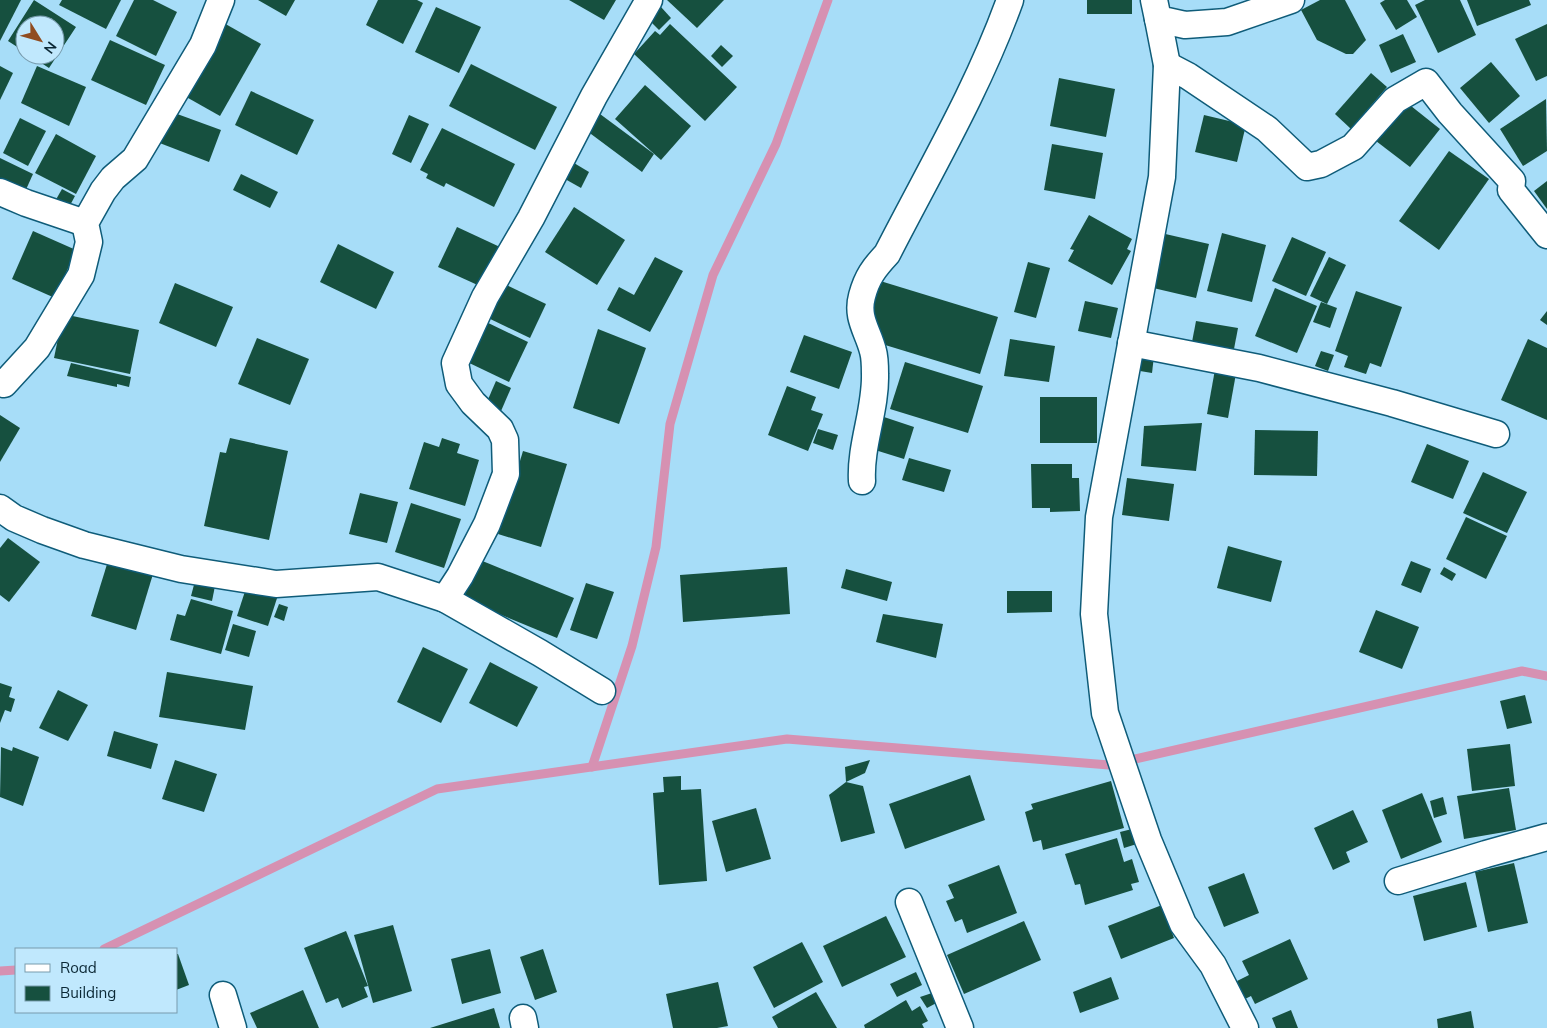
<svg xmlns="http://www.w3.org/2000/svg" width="1547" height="1028" font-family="Mulish,sans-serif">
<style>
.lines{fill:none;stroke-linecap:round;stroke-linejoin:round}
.stream{stroke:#d691b2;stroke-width:9}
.building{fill:#16503f}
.minor-casing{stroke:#0f5c79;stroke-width:29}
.minor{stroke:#fff;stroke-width:26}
</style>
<rect width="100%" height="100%" fill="#a7ddf8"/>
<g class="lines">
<!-- stream -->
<g class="stream">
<path d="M592 767 632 646 656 547 670 424 713 275 776 144 828 0"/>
<path d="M104 949 437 789 787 739 1109 765 1522 671 1547 676"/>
<path d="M0 971 16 970"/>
</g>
</g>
<!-- building -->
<g class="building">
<path d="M0 0H21L0 41Z"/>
<path d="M34 0 76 27 49 68 29 55H55V25H25V52L8 41Z"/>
<path d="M62 0H121L106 29 59 5Z"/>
<path d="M134 0H153L177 12 156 56 116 36Z"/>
<path d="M258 0H295L286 16Z"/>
<path d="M378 0H417L423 3 403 44 366 25Z"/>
<path d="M569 0H616L604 20Z"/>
<path d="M667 0H724L697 28Z"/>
<rect x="1087" y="0" width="45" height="14"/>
<path d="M1320 0H1345L1366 40 1353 54H1346L1317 40 1301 10Z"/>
<path d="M1385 0H1407L1417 17 1396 30 1380 3Z"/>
<path d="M1425 0H1460L1476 35 1438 53 1415 5Z"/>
<path d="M1467 0H1529L1531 5 1477 26Z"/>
<path d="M436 7 481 27 459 73 415 52Z"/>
<path d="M661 7 671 18 659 30 649 20Z"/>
<path d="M222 22 261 44 220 116 181 94Z"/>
<path d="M670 24 737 87 705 121 634 54 655 31 660 35Z"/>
<path d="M1547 24V76L1536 81 1515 39Z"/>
<path d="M1403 34 1416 62 1391 73 1379 45Z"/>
<path d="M110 40 165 65 146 105 91 80Z"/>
<path d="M721 45 733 56 722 67 711 56Z"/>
<path d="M1491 62 1520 96 1489 123 1460 88Z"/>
<path d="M471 64 557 107 535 150 449 106Z"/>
<path d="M0 66 13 73 0 100Z"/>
<path d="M37 66 86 87 69 126 21 103Z"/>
<path d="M1371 73 1387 87 1351 129 1335 114Z"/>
<path d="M1059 78 1115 89 1106 137 1050 126Z"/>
<path d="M645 85 691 126 661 160 615 119Z"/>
<path d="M251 91 314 120 297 155 235 125Z"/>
<path d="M1546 99 1547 151 1523 166 1500 129Z"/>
<path d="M1406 102 1440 129 1410 167 1376 141Z"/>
<path d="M169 111 221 130 209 162 157 142Z"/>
<path d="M600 114 654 154 642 172 587 131Z"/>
<path d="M409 115 429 124 411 163 392 154Z"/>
<path d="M1204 115 1246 125 1237 162 1195 152Z"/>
<path d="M20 118 46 131 28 166 3 153Z"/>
<path d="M442 128 515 164 494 207 446 183 444 187 426 178 428 174 420 170Z"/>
<path d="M56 134 96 156 76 194 35 173Z"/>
<path d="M1052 144 1103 153 1095 199 1044 190Z"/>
<path d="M1449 151 1489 179 1439 250 1399 221Z"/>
<path d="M0 158 33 174 24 194 0 182Z"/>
<path d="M574 163 589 172 581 188 565 179Z"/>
<path d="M241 174 278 192 270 208 233 190Z"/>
<path d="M1547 181V209L1534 191Z"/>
<path d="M62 189 75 196 67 211 54 203Z"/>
<path d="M574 207 625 240 597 285 545 252Z"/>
<path d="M1089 215 1132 239 1127 249 1131 251 1112 285 1068 261 1074 250 1070 249Z"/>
<path d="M457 227 500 247 482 287 438 267Z"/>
<path d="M33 231 76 250 55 298 12 279Z"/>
<path d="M1161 233 1209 244 1196 298 1149 287Z"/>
<path d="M1222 233 1266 245 1252 302 1207 291Z"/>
<path d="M1292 237 1326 252 1306 296 1272 281Z"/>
<path d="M338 244 394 272 376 309 320 282Z"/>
<path d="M655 257 683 271 650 332 607 310 619 287 634 295Z"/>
<path d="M1329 257 1346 265 1327 304 1310 296Z"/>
<path d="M1028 262 1050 268 1036 318 1014 312Z"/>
<path d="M877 280 998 317 980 374 859 337Z"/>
<path d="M500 282 546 304 530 338 484 316Z"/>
<path d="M175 283 233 307 216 347 159 323Z"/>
<path d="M1275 288 1317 306 1297 353 1255 336Z"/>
<path d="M1356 291 1402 307 1381 367 1370 363 1366 374 1344 367 1348 356 1335 351Z"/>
<path d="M1085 301 1118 308 1111 338 1078 331Z"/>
<path d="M1321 302 1337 308 1330 328 1313 322Z"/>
<path d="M1547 311V325L1540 320Z"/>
<path d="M63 314 139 330 130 374 54 358Z"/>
<path d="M482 320 528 342 509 382 463 360Z"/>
<path d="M1196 321 1238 328 1234 349 1192 342Z"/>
<path d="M598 329 646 348 619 424 573 408Z"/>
<path d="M804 335 852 352 839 389 790 372Z"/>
<path d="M257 338 309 359 290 405 238 384Z"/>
<path d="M1010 339 1055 346 1049 382 1004 376Z"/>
<path d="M1528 339 1547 348V420L1501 400Z"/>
<path d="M1321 351 1334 355 1328 371 1315 366Z"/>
<path d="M1142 355 1154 356 1152 373 1140 371Z"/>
<path d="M905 362 983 386 968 433 890 409Z"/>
<path d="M71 363 131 377 129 387 117 384V387L67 376Z"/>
<path d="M1216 364 1237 368 1228 418 1207 414Z"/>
<path d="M496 381 511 388 501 411 486 404Z"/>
<path d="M787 386 816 397 811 410 823 414 808 451 768 435Z"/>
<rect x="1040" y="397" width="57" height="46"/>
<path d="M869 412 914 427 904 459 859 445Z"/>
<path d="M0 415 20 428 0 462Z"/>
<path d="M1202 423 1196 471 1141 466 1144 426Z"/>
<path d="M818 429 838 435 833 450 813 443Z"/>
<path d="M1255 430 1318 431 1317 476 1254 475Z"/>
<path d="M230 438 288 451 269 540 204 526 220 452 226 453Z"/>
<path d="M442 438 460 444 457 453 479 460 465 506 409 489 424 442 439 447Z"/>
<path d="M1427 444 1469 461 1453 499 1411 482Z"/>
<path d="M523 451 567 464 541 547 498 534Z"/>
<path d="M909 458 951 470 944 492 902 480Z"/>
<path d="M1031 464H1072V478H1079L1080 511 1050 512V508H1032Z"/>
<path d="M1483 472 1527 492 1507 533 1463 513Z"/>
<path d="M1127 478 1174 484 1169 521 1122 515Z"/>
<path d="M360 493 398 502 387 543 349 534Z"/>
<path d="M411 503 461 519 444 568 395 552Z"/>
<path d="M1466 517 1507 536 1486 579 1446 559Z"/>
<path d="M8 538 40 562 9 602 0 595V548Z"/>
<path d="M1228 546 1282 561 1271 602 1217 588Z"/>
<path d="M480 560 574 598 557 638 463 599Z"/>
<path d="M108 561 153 574 136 630 91 616Z"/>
<path d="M1411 561 1431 569 1421 593 1401 585Z"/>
<path d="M787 567 790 614 683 622 680 575Z"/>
<path d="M1444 567 1456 574 1452 581 1440 574Z"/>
<path d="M846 569 892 582 887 601 841 588Z"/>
<path d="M195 581 215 586 212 601 191 596Z"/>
<path d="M248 582 279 592 268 626 237 616Z"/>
<path d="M586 583 614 592 597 639 570 630Z"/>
<path d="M1007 591H1052V612L1007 613Z"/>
<path d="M191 599 233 611 221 654 170 640 177 614 185 616Z"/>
<path d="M279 604 288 607 284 621 274 617Z"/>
<path d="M1376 610 1419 627 1402 669 1359 652Z"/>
<path d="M883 614 943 624 936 658 876 642Z"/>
<path d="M233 624 256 631 249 657 225 650Z"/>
<path d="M423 647 468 669 441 723 397 702Z"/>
<path d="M490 662 538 687 517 727 469 703Z"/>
<path d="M167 672 253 686 245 730 159 717Z"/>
<path d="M0 683 12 687 9 697 15 699 11 712 5 710 0 723Z"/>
<path d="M58 690 88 705 68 741 39 728Z"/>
<path d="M1525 695 1532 723 1507 729 1500 701Z"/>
<path d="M114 731 158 744 151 769 107 756Z"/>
<path d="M1510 744 1515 786 1472 791 1467 749Z"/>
<path d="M1 747 12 751 13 747 39 757 23 806 0 797Z"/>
<path d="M175 760 217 774 204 812 162 799Z"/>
<path d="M870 760 865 773 846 782 845 767Z"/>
<path d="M970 775 985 820 905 849 889 804Z"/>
<path d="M681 776V790L701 789 707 881 659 885 653 793 664 792 663 777Z"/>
<path d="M1111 781 1124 828 1043 850 1041 840 1033 842 1025 812 1033 809 1031 804Z"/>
<path d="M846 782 863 786 875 833 841 842 829 795Z"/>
<path d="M1509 788 1516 830 1464 839 1457 796Z"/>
<path d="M1422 793 1442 842 1401 859 1382 810Z"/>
<path d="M1443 797 1447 814 1434 818 1430 801Z"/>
<path d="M756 808 771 859 726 872 712 821Z"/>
<path d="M1353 810 1368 842 1346 852 1350 862 1333 870 1314 828Z"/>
<path d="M1136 828 1140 843 1124 848 1120 832Z"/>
<path d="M1117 838 1124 862 1132 859 1139 882 1131 884 1133 890 1085 905 1080 884 1075 885 1065 854Z"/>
<path d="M1514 863 1528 923 1488 932 1475 872Z"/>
<path d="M999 865 1017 913 967 933 962 919 955 922 946 901 954 898 948 885Z"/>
<path d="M1244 873 1259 913 1224 927 1208 887Z"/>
<path d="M1466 882 1477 927 1424 941 1413 896Z"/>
<path d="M1162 905 1174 938 1121 959 1108 926Z"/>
<path d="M886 916 906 957 842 987 823 946Z"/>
<path d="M1024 921 1041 960 964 994 947 955Z"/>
<path d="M393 925 412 991 373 1003 354 935Z"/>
<path d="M346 931 368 986 364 987 368 997 342 1008 338 998 326 1003 304 948Z"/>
<path d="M1290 939 1308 979 1255 1004 1251 996 1245 999 1237 981 1249 975 1242 961Z"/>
<path d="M802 942 823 982 774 1008 753 967Z"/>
<path d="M490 949 501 993 462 1004 451 959Z"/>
<path d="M543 949 557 992 535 1000 520 957Z"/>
<path d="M176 954H178L189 985 176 990Z"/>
<path d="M916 972 922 985 897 997 890 984Z"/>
<path d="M1111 977 1119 999 1080 1013 1073 992Z"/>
<path d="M718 982 728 1026 717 1028H673L666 994Z"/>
<path d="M303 990 319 1028H257L250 1013Z"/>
<path d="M938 991 942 1000 927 1008 920 997Z"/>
<path d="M816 992 837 1028H778L772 1017Z"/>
<path d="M906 1000 912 1011 920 1006 928 1021 922 1024 924 1028H865L864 1025Z"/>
<path d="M494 1008 500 1028H430Z"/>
<path d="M1291 1010 1298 1028H1276L1272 1018Z"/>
<path d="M1471 1011 1474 1028H1438L1437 1019Z"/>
</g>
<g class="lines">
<defs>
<g id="minor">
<path d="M1154 0 1158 19 1185 25 1227 22 1291 0"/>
<path d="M1158 19 1167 65 1162 177 1099 517 1094 614 1105 713 1148 840 1183 924 1213 965 1245 1028"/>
<path d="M1167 65 1188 76 1267 129 1307 167 1321 164 1353 147 1395 100 1426 82 1450 113 1512 181 1511 190 1547 235"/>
<path d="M0 192 26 203 85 223"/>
<path d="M1131 343 1259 368 1392 403 1496 434"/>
<path d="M4 384 37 348 81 275 89 242 85 223 103 191 113 178 135 159 203 45 221 0"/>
<path d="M862 481C860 445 876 410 875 374 875 367 875 358 873 351 868 331 856 318 862 296 867 277 874 268 887 254 930 170 978 89 1010 0"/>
<path d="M0 508 14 518 42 530 84 545 181 569 276 584 378 577 445 599 540 653 602 691"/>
<path d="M445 599 460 576 487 524 506 474 505 440 500 429 473 403 459 384 455 363 485 297 531 218 594 96 649 0"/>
<path d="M1398 881 1486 854 1547 837"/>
<path d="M909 902 960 1028"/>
<path d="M223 995 233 1028"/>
<path d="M523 1018 525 1028"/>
</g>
</defs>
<!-- minor casing -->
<use href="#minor" class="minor-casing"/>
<!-- minor -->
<use href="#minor" class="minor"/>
</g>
<!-- legend -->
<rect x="15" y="948" width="162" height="65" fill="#c0e8fd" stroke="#789bad"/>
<rect x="25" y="964" width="25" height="8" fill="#ffffff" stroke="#789bad"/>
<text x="60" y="973" font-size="15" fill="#0b2835">Road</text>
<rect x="25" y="986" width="25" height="15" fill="#16503f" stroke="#789bad"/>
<text x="60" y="998" font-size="15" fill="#0b2835">Building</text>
<!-- north arrow -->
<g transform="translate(40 40) rotate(127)"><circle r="24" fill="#c0e8fd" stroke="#789bad"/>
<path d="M0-4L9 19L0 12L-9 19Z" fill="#904c20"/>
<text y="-8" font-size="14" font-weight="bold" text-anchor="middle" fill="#0b2835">N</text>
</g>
</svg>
